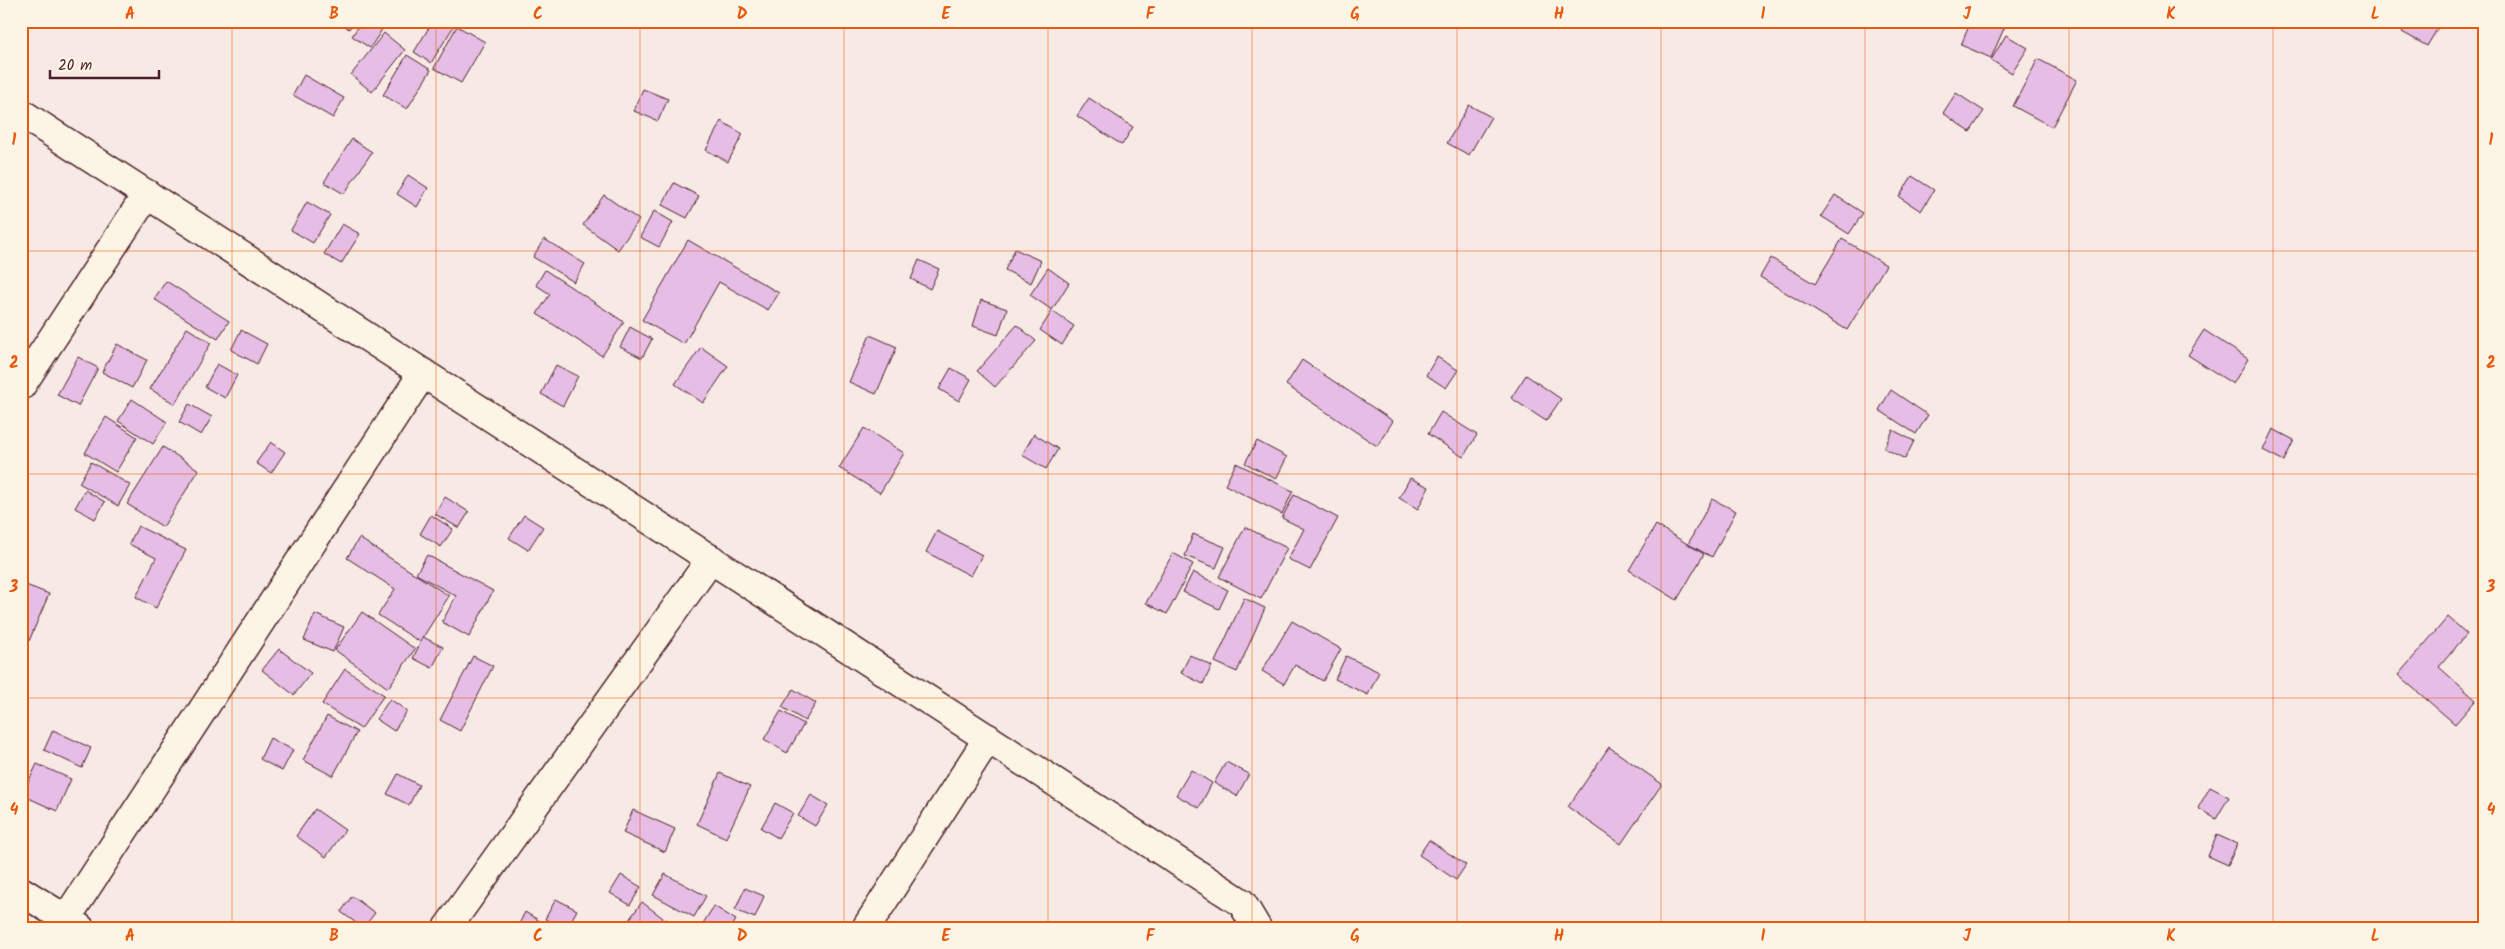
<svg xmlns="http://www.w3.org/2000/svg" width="2505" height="949" font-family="Kalam,sans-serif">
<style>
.building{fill:#e5bde5;stroke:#4a1f2b}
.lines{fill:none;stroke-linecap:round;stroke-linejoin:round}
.minor-casing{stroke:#4a1f2b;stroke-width:31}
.minor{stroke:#fcf5e5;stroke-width:28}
.grid{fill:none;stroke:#e8590c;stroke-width:1;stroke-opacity:0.55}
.neatline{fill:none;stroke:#e8590c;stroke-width:2}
.grid-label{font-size:16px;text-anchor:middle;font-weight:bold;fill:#e8590c}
</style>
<rect width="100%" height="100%" fill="#f7eae5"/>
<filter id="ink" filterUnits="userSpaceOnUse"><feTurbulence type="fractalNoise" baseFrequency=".02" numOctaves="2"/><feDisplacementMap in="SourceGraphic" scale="10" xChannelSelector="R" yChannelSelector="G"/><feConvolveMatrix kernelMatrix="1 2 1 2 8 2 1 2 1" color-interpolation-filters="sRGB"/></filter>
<g filter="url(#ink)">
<!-- building -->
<g class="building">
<path d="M338 21H355L349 29Z"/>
<path d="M362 21H372L383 28 370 48 352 36Z"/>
<path d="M433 21H451L455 24 431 63 414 52Z"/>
<path d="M1971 21H2000L2006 24 1991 58 1961 45Z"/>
<path d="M2408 21H2442L2427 46 2402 32Z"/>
<path d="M457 26 485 42 461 83 434 68Z"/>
<path d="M384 33 405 50 372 92 351 75Z"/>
<path d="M2006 35 2028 48 2012 73 1991 60Z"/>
<path d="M407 55 431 70 407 109 383 95Z"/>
<path d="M2038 59 2077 80 2052 127 2013 106Z"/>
<path d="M304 75 344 98 333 118 293 95Z"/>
<path d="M643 89 668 99 658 121 634 111Z"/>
<path d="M1956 93 1984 111 1970 132 1943 113Z"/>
<path d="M1089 98 1133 127 1122 145 1077 116Z"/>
<path d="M1469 105 1491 117 1469 155 1447 143Z"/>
<path d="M721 121 743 134 728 162 706 150Z"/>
<path d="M352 139 372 152 344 194 324 182Z"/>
<path d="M408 175 428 188 417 207 397 194Z"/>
<path d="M1912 176 1934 190 1921 211 1899 197Z"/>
<path d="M674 183 699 196 687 218 662 205Z"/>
<path d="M604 195 639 220 618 250 583 225Z"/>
<path d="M1835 195 1863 213 1849 234 1821 216Z"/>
<path d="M307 202 330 215 313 243 291 230Z"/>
<path d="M654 211 673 222 659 247 640 237Z"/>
<path d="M342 224 360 234 341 264 324 254Z"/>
<path d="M544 239 585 264 574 282 533 257Z"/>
<path d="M1842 239 1886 265 1847 330 1760 277 1771 258 1815 284Z"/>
<path d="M688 240 779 293 768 310 719 282 684 344 642 320Z"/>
<path d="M1015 249 1041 261 1031 283 1005 270Z"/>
<path d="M919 260 939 269 930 289 911 279Z"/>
<path d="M1048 268 1069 283 1052 310 1030 295Z"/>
<path d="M545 270 624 322 602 356 537 314 550 294 536 285Z"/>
<path d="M166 281 229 321 218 339 154 299Z"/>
<path d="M981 300 1007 309 998 335 973 326Z"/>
<path d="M1052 311 1074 326 1062 345 1040 330Z"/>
<path d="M1017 325 1036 341 995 387 977 371Z"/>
<path d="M630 327 652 339 642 358 620 347Z"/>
<path d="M187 328 211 343 175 404 150 389Z"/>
<path d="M241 330 267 344 257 364 231 350Z"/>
<path d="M2204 330 2248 359 2233 384 2188 355Z"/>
<path d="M870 335 897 347 876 394 849 382Z"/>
<path d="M117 344 147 360 132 388 102 372Z"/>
<path d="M701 347 728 366 703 403 675 384Z"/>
<path d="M78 357 98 368 78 406 57 395Z"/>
<path d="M1437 357 1458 370 1446 388 1426 375Z"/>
<path d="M1302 360 1393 421 1377 446 1286 385Z"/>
<path d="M217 364 237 375 225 398 205 387Z"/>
<path d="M556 365 578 376 563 406 541 394Z"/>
<path d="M951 368 971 379 959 401 939 389Z"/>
<path d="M1526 375 1561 399 1546 421 1511 398Z"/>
<path d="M1891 390 1928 415 1916 434 1879 410Z"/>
<path d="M132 399 167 422 153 444 118 421Z"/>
<path d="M189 404 212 417 201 435 179 422Z"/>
<path d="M1441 412 1477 435 1463 457 1428 434Z"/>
<path d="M106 417 137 437 116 472 85 453Z"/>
<path d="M864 428 904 453 880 493 839 468Z"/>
<path d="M2273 429 2294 440 2284 461 2263 450Z"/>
<path d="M1893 430 1914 441 1905 459 1884 448Z"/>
<path d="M1034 434 1058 449 1046 469 1022 455Z"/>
<path d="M1257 441 1287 457 1276 479 1245 463Z"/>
<path d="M271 442 285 452 271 473 256 463Z"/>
<path d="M163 447 199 470 163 527 127 504Z"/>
<path d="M91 462 130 485 118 506 79 483Z"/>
<path d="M1236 463 1293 491 1282 514 1225 485Z"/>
<path d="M1410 478 1429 487 1418 509 1399 498Z"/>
<path d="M85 490 105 502 95 519 75 508Z"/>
<path d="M1294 495 1338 518 1310 570 1288 559 1304 529 1282 518Z"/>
<path d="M445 497 469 512 459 528 435 514Z"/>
<path d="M1712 499 1736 511 1712 557 1688 544Z"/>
<path d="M431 515 453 529 441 547 420 534Z"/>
<path d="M524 515 543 527 528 550 509 538Z"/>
<path d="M1656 525 1704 554 1677 600 1629 570Z"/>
<path d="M138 526 186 550 156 608 136 597 156 558 129 544Z"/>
<path d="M1245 527 1287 548 1261 599 1219 577Z"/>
<path d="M937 531 982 555 971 576 926 552Z"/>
<path d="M1193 534 1225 547 1216 568 1185 556Z"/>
<path d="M359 538 449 596 420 642 378 615 395 589 347 558Z"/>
<path d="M1173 553 1193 564 1167 614 1146 603Z"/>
<path d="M427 555 493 591 469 637 442 622 456 596 416 574Z"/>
<path d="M1193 572 1228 590 1219 609 1183 592Z"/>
<path d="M21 583 49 594 29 641 21 638Z"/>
<path d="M1244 598 1265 608 1237 672 1215 662Z"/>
<path d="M362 612 415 649 388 688 335 650Z"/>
<path d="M315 614 344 627 333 652 304 640Z"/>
<path d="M2448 617 2467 634 2439 667 2476 700 2455 724 2398 675Z"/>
<path d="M1292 621 1341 649 1323 681 1295 665 1284 684 1262 671Z"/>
<path d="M423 637 443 647 432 668 413 658Z"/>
<path d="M279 649 311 673 294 695 262 670Z"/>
<path d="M1190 655 1212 666 1203 684 1181 673Z"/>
<path d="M473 656 493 666 460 731 440 720Z"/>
<path d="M1346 656 1379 672 1368 695 1335 679Z"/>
<path d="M345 669 384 695 361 729 322 704Z"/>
<path d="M793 689 816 703 805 721 782 707Z"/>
<path d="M390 699 407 711 394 731 376 719Z"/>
<path d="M781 711 804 724 787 753 764 739Z"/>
<path d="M327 716 357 732 333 776 303 760Z"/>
<path d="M53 730 91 748 82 768 44 750Z"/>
<path d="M270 738 293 750 282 771 260 759Z"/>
<path d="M1609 747 1662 784 1621 844 1568 807Z"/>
<path d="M1226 762 1249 774 1237 796 1214 783Z"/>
<path d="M37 764 71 779 57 811 22 795Z"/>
<path d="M1191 770 1212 783 1199 808 1176 795Z"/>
<path d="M720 773 750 787 726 838 697 824Z"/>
<path d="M398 774 419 785 409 805 387 794Z"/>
<path d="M2210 787 2229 797 2216 819 2198 808Z"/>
<path d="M811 795 828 805 815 826 798 816Z"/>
<path d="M775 803 793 813 778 838 761 828Z"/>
<path d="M315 809 345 830 326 857 296 836Z"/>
<path d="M633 810 675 829 665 852 623 833Z"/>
<path d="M2217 835 2237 844 2228 865 2208 856Z"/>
<path d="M1429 840 1466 865 1456 880 1419 855Z"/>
<path d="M665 874 706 896 694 917 653 895Z"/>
<path d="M621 875 641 887 630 905 610 893Z"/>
<path d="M745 888 764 896 755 918 735 910Z"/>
<path d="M352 896 375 913 363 928 341 912Z"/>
<path d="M556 899 577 910 567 928H562L545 919Z"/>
<path d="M642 902 663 918 656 928H623Z"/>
<path d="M714 906 736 920 731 928H700Z"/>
<path d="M525 912 548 926 547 928H517Z"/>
<path d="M666 919 679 928H659Z"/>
<path d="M1471 921 1483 928H1467Z"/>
</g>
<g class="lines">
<defs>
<g id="minor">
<path d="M21 113 1242 903 1257 928"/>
<path d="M21 386 147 194"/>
<path d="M21 891 80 928"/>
<path d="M60 928 423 373"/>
<path d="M447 928 711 559"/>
<path d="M866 928 988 738"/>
</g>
</defs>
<!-- minor casing -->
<use href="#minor" class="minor-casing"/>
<!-- minor -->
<use href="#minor" class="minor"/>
</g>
</g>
<!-- grid -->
<path class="grid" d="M232 21V928M436 21V928M640 21V928M844 21V928M1048 21V928M1252 21V928M1457 21V928M1661 21V928M1865 21V928M2069 21V928M2273 21V928M21 251H2484M21 474H2484M21 698H2484"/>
<!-- margin -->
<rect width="2505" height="949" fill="none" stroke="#fcf5e5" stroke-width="55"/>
<!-- scale -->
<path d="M50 70v8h109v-8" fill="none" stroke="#4a1f2b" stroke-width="2.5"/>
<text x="58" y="70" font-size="15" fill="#4a1f2b" stroke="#fcf5e5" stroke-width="4" paint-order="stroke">20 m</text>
<rect x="28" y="28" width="2450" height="894" class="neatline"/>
<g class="grid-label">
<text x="130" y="19">A</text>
<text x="334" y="19">B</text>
<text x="538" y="19">C</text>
<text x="742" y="19">D</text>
<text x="946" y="19">E</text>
<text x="1150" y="19">F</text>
<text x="1355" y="19">G</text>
<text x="1559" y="19">H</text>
<text x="1763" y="19">I</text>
<text x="1967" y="19">J</text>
<text x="2171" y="19">K</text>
<text x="2375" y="19">L</text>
<text x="14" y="145">1</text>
<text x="2491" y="145">1</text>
<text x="14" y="368">2</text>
<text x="2491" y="368">2</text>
<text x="14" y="592">3</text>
<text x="2491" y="592">3</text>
<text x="14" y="815">4</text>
<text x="2491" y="815">4</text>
<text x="130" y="941">A</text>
<text x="334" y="941">B</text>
<text x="538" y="941">C</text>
<text x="742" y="941">D</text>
<text x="946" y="941">E</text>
<text x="1150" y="941">F</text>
<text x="1355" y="941">G</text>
<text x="1559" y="941">H</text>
<text x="1763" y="941">I</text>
<text x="1967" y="941">J</text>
<text x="2171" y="941">K</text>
<text x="2375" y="941">L</text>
</g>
</svg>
